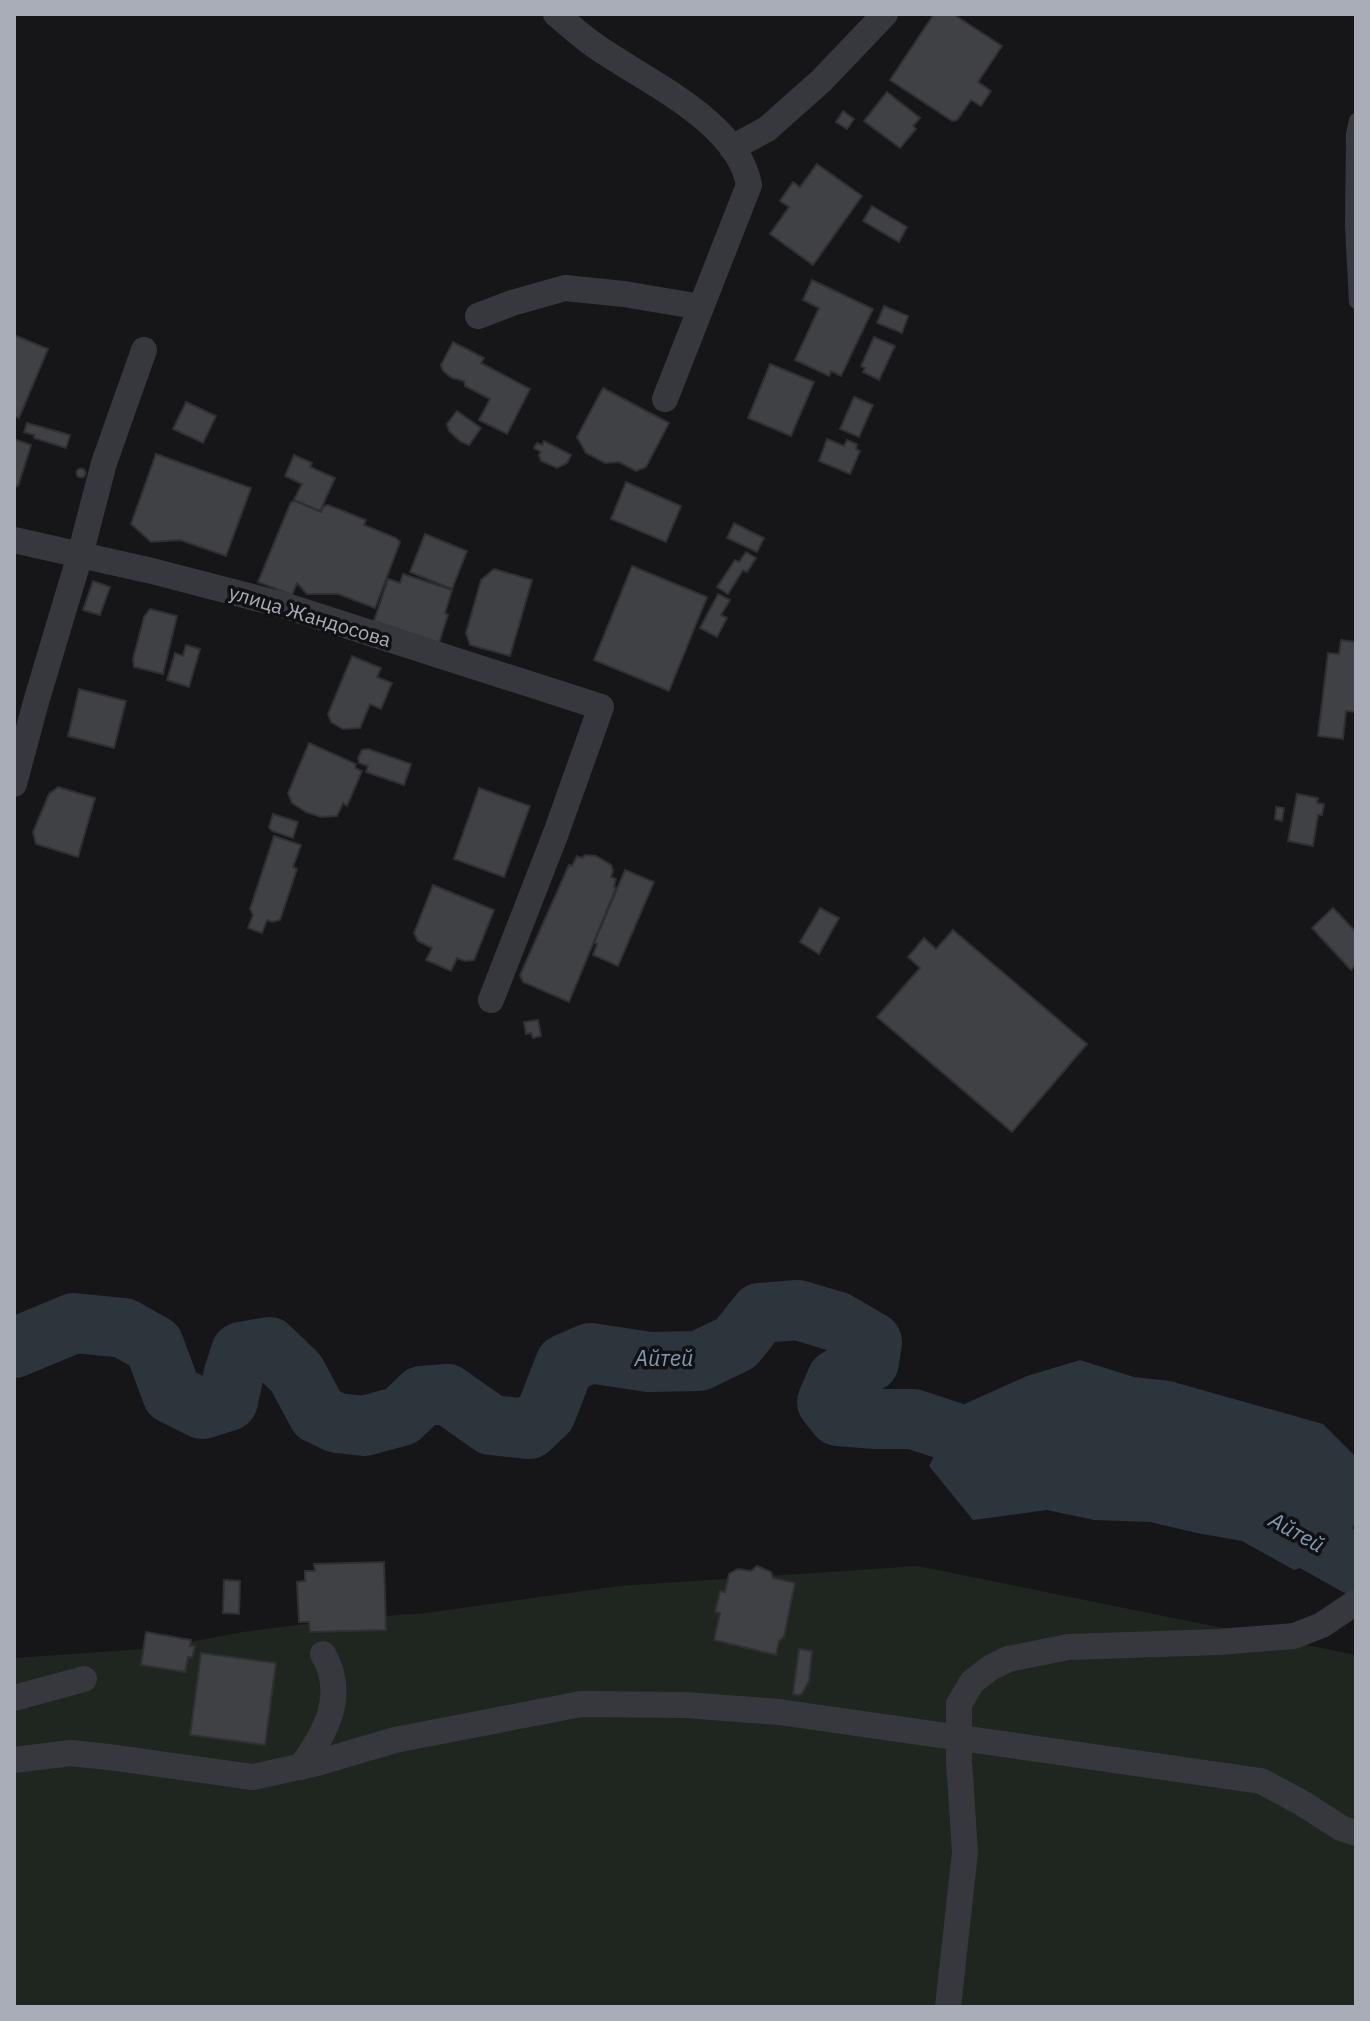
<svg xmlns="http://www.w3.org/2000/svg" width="1370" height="2021" font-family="'IBM Plex Sans',sans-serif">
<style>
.green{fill:#1e261f}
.water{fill:#2c353c}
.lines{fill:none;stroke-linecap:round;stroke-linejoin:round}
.river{stroke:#2c353c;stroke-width:60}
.building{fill:#404145;stroke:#303034;stroke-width:2}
.service{stroke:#37383d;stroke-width:14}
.minor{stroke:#37383d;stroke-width:26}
.labels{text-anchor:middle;stroke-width:7;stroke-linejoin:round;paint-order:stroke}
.street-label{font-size:20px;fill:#a8adb8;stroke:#111113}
.water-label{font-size:22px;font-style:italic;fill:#7f9bb3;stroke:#111113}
</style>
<rect width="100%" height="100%" fill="#161618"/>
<!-- green -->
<path class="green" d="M918 1566 1356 1655V2007H14V1658L158 1648 243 1632 345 1619 427 1613 619 1586Z"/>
<!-- water -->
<path class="water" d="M1080 1360 1134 1377 1170 1381 1323 1424 1356 1457V1519L1352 1530 1318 1562 1294 1570 1242 1541 1197 1533 1150 1522 1094 1520 1047 1510 973 1520 929 1466 960 1406 1027 1376Z"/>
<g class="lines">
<!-- river -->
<g class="river">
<path d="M14 1348 74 1323 124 1328 154 1345 172 1394 202 1409 228 1401 234 1373 241 1352 269 1347 296 1373 318 1414 337 1423 364 1426 401 1416 422 1396 447 1394 491 1425 529 1429 546 1413 565 1364 590 1353 649 1362 699 1361 736 1343 760 1313 798 1310 838 1322 872 1342 869 1362 837 1379 827 1402 838 1416 876 1419H913L983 1442 1029 1440"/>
<path d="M1258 1510 1356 1565"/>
</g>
</g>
<!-- building -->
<g class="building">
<path d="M934 14H953L1002 46 978 82 991 91 981 106 971 100 957 120 952 121 890 80Z"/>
<path d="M887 92 920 118 913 126 916 129 900 148 864 121Z"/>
<path d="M843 111 854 119 847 129 836 122Z"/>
<path d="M817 164 862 196 813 265 770 234 789 207 780 201 793 182 800 187Z"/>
<path d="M872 206 907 227 899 242 863 221Z"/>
<path d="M812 280 873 309 841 376 831 371 829 376 795 360 819 308 803 300Z"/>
<path d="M884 306 908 316 902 333 877 323Z"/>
<path d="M14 335 48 349 19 418 14 416Z"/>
<path d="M874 337 895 346 879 380 863 372 865 368 861 366Z"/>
<path d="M453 342 484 358 481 363 530 389 507 434 479 420 490 399 465 386 464 381 452 378 443 371 441 365Z"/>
<path d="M770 364 814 382 791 436 748 418Z"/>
<path d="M603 388 669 423 646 467 636 471 619 462 605 463 586 453 577 437Z"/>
<path d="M854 397 873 405 859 437 840 429Z"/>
<path d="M186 402 216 416 203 443 173 429Z"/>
<path d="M457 411 481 428 469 445 461 442 449 431 447 424Z"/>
<path d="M27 423 70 435 66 448 34 438V435L24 432Z"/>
<path d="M14 439 31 445 18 486 14 487Z"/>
<path d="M827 439 844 446 847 440 857 444 856 449 860 451 850 474 819 461Z"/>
<path d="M544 441 571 455 567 463 557 468 541 461 539 455 541 452 534 448 537 443 542 445Z"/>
<path d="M156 454 251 488 226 556 180 540 151 542 131 524Z"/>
<path d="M294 455 312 463 310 467 335 478 320 511 294 500 302 484 285 476Z"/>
<circle cx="81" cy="473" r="4.5"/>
<path d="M626 482 681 506 666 542 611 519Z"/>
<path d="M295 501 321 512 324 506 328 505 366 520 364 525 396 538 400 542 375 608 338 594H307L297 583 292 595 258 582 291 502Z"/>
<path d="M734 523 764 538 757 552 727 538Z"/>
<path d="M425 534 467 551 452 589 410 572Z"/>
<path d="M746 552 756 558 747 572 743 570 728 594 717 587 735 560 739 562Z"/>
<path d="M632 566 707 597 669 691 594 660Z"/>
<path d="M494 569 532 580 510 656 470 645 466 633 481 580Z"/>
<path d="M403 574 452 590 445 613 448 615 439 643 374 621 388 579 400 583Z"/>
<path d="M93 581 110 587 100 615 83 610Z"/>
<path d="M718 594 730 600 721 615 727 618 717 637 700 628Z"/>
<path d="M150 609 177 616 163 674 134 667 133 659 144 617Z"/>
<path d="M1341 640 1356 642V712L1346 711 1343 739 1318 736 1328 653 1339 654Z"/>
<path d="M186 645 200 649 189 687 167 680 175 653 183 656Z"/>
<path d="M352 656 381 668 377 677 392 683 381 709 370 704 360 728 343 729 331 722 328 714Z"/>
<path d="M79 689 126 701 114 748 68 736Z"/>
<path d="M309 743 356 764 355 768 362 771 347 806 343 803 337 816 321 817 306 812 292 803 288 793Z"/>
<path d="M368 749 411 764 404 785 366 772 368 766 359 763 358 758 362 750Z"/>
<path d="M58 787 95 798 78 857 36 844 33 832 49 794Z"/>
<path d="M479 788 530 806 504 877 454 859Z"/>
<path d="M1297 794 1318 798 1317 803 1324 804 1322 815H1318L1313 846 1288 841Z"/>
<path d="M1276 807 1284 808 1282 821 1275 819Z"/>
<path d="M273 814 298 822 293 838 272 831 269 827Z"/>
<path d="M274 836 301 845 293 867 297 869 280 920 272 922 267 920 262 933 248 928 253 915 250 909Z"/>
<path d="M585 855 596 856 611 865 613 871 611 877 616 879 614 887 616 888 569 1002 523 982 520 975 569 865 572 866 577 856 582 858Z"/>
<path d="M625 870 654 882 618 966 593 955 597 944 594 943Z"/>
<path d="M433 885 494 910 474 960 465 961 457 958 451 971 426 960 432 948 418 941 414 933Z"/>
<path d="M820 908 839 918 819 954 800 942Z"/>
<path d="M1333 908 1356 932V964L1351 970 1312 928Z"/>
<path d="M953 930 1087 1044 1012 1132 877 1017 920 968 908 957 924 938 936 949Z"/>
<path d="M538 1020 541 1036 533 1038 531 1033 526 1034 524 1022Z"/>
<path d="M384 1562 386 1630 310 1632 309 1622H299L297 1582 305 1581V1571H315L314 1564Z"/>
<path d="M757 1566 771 1572 773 1578 795 1583 784 1637 779 1641 776 1655 714 1640 720 1613 715 1612 720 1591 725 1592 729 1574 738 1569 751 1571Z"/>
<path d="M224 1580 240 1581 239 1614 223 1613Z"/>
<path d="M146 1632 191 1640 190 1646H195L192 1658 188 1657 185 1672 141 1665Z"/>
<path d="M799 1649 812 1651 809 1681 802 1694 798 1695 793 1694Z"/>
<path d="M201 1653 276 1663 265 1745 190 1735Z"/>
</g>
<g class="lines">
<!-- service -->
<path class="service" d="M1356 120 1353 134 1352 226 1356 302"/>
<!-- minor -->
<g class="minor">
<path d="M556 14C568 24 581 36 594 45 643 80 738 121 749 185L665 399"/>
<path d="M732 148 767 129 821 81 885 14"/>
<path d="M478 316 512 303 565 288 624 294 701 307"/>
<path d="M14 540 152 571 283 605 601 707 556 833 491 1000"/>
<path d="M14 784 36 702 80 555 104 463 144 350"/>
<path d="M14 1698 84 1679"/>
<path d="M14 1760 71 1753 117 1758 253 1777 317 1763 395 1740 581 1704 685 1705 779 1712 1261 1781 1302 1803 1341 1828 1356 1833"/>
<path d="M301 1767C326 1732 347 1695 323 1654"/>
<path d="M948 2007 965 1852 959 1761V1704L972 1682 990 1668 1008 1659 1068 1647 1219 1642 1294 1636 1322 1625 1356 1602"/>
</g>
</g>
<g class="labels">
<!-- street labels -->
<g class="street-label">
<text transform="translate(310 616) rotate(17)" y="7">улица Жандосова</text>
</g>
<!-- water labels -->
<g class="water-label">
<text x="664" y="1366">Айтей</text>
<text transform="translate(1297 1532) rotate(29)" y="8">Айтей</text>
</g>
</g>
<!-- border -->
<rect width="1370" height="2021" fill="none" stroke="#a8adb8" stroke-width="32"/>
</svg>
